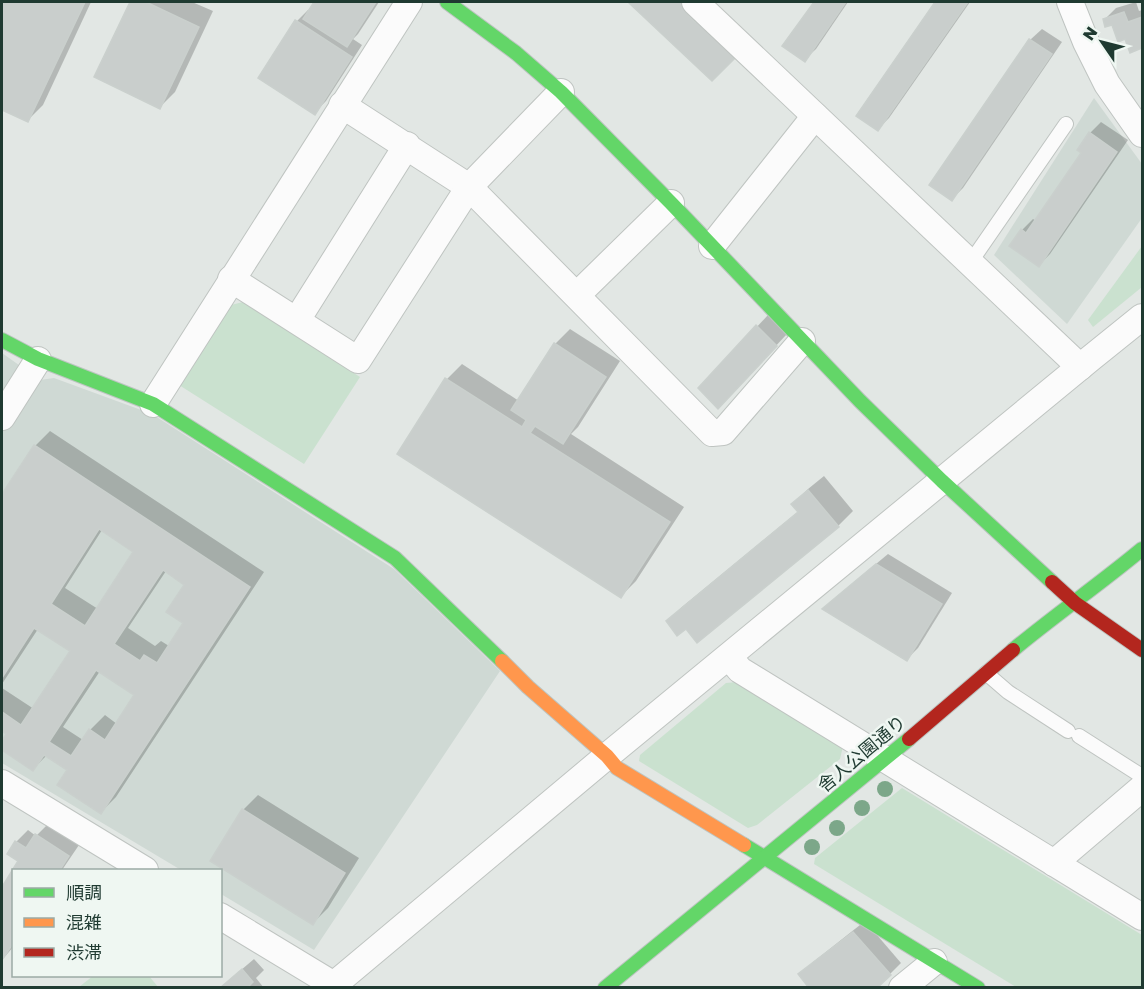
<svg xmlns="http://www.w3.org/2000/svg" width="1144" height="989" font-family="'Golos Text','Noto Sans JP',sans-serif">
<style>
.built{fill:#cfd9d4}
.green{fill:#cae1cf}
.shadow{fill:#0003;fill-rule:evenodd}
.building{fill:#c9cecc;stroke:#cad0cd;stroke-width:1.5;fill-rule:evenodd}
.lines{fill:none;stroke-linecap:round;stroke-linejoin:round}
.lane-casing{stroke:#bfc4c1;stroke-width:16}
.street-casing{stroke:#bfc4c1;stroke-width:28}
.fast-casing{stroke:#bdc5c1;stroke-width:16}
.slow-casing{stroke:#bdc5c1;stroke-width:16}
.jam-casing{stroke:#bdc5c1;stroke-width:16}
.lane{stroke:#fbfbfb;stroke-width:14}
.street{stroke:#fbfbfb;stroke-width:26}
.fast{stroke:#63d668;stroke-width:14}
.slow{stroke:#ff974d;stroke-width:14}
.jam{stroke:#b3261e;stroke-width:14}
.tree{fill:#7ca789}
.labels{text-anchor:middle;stroke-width:5;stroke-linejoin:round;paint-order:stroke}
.street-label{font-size:18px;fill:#1f3a31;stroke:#eff7f2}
</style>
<rect width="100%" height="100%" fill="#e2e7e4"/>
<!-- built -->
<g class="built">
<path d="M1094 98 1142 164V218L1067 324 994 255Z"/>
<path d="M2 353 40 380 54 378 152 414 394 569 500 671 314 950 221 894 220 870H181L2 763Z"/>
</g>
<!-- green -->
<g class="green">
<path d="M1142 246V287L1093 327 1088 320Z"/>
<path d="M243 302 360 377 304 464 179 385 231 305Z"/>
<path d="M737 682 843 746 840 759 757 825 748 828 639 761 640 755 726 683Z"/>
<path d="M902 788 1142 935V987H1016L814 864 815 858Z"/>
<path d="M93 976H149L158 987H79Z"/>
</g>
<!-- shadow -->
<g class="shadow">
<path d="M2 2H91L43 105 28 120 2 108Z"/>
<path d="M132 2H192L213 11 175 92 160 107 96 77Z"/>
<path d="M316 2H379L358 34 353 39 362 45 326 101 314 113 297 21 308 10 310 11Z"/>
<path d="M630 2H701L712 79Z"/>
<path d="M815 2H848L816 49 804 60 784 46Z"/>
<path d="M937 2H970L889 118 878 129 858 116Z"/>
<path d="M1136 2 1139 11 1142 10V47L1131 51 1126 37 1113 23 1105 19 1116 8Z"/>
<path d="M1042 29 1062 42 963 188 952 199 931 185 1030 40Z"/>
<path d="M1101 122 1128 140 1050 254 1039 265 1022 230 1033 219 1036 221 1083 152 1090 133Z"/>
<path d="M768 315 787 334 729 396 700 388Z"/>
<path d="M570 329 620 361 578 427 571 434 684 507 636 581 621 596 399 453 447 379 462 364 519 401 555 344Z"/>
<path d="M50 431 264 572 116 797 101 812 69 769 47 755 33 769 2 748V744L8 734 2 729V688L34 709 72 651 38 629 2 684V497L35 446ZM102 530 135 551 98 609 65 588ZM166 571 186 584 185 622 169 646 161 641 155 646 128 628ZM100 671 136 695 117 724 105 715 90 730 83 740 63 727Z"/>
<path d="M824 476 853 511 838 526 686 627 668 621 682 607 799 511 793 504 808 489Z"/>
<path d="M888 554 952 593 918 648 907 659 824 608 835 598Z"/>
<path d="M258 795 359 858 328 908 313 923 243 810Z"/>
<path d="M48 824 79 845 62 870H14L20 861 9 853 16 842 28 830 36 836Z"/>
<path d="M14 871V946L2 960V890Z"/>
<path d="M865 921 901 963 890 974H800L812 963Z"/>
<path d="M254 959 264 970 256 978 264 988H220Z"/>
</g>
<!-- building -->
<g class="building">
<path d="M2 2H85L28 122 2 110Z"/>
<path d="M130 2H146L199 27 160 109 94 77Z"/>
<path d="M314 2H376L347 47 303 19Z"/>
<path d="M628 2H680L692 12 689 16 695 22 698 18 737 56 712 81Z"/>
<path d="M814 2H846L805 62 782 46Z"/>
<path d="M935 2H968L878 131 856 116Z"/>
<path d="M1124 12 1128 22 1142 17V48L1130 53 1125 39 1118 42 1112 25 1105 27 1103 19Z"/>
<path d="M295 20 352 57 315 115 258 78Z"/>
<path d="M1029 39 1052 54 952 201 929 185Z"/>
<path d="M1089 132 1117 152 1039 267 1009 246 1021 229 1026 233 1081 153 1077 150Z"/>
<path d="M756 325 777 346 718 409 698 388Z"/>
<path d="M554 343 606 377 563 444 535 426 530 433 670 522 621 598 397 454 445 378 522 427 526 420 511 410Z"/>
<path d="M34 445 250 587 101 814 57 785 67 770 44 755 33 771 2 750V741L6 734 2 731V712L21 725 70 651 34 628 2 678V494ZM99 529 133 552 85 626 51 604ZM163 570 184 585 166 612 183 623 157 663 144 655 140 661 114 644ZM96 670 134 695 105 740 89 729 71 756 49 742Z"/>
<path d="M808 490 839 527 697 643 686 629 677 636 666 621 798 512 791 504Z"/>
<path d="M876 564 942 604 907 661 822 609Z"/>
<path d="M242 809 345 873 313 925 210 861Z"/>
<path d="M35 834 69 856 60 870H14V942L2 960V887L18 861 7 854 15 841 26 848Z"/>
<path d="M853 932 891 975 877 988H809L798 974Z"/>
<path d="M242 969 253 982 247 988H220Z"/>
</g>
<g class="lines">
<defs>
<g id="lane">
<path d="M970 263 1066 124"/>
<path d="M986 673 1008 692 1068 731"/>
<path d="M1079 736 1137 773 1142 779"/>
</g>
<g id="street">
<path d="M695 2 1080 367"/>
<path d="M1070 2 1086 42 1107 84 1142 134"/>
<path d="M342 105 469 187 712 433 723 432 802 341"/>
<path d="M712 246 815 116"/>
<path d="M231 279 358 360 469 187 561 92"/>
<path d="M577 295 671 203"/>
<path d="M297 320 407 145"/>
<path d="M153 404 409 2"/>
<path d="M2 417 38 360"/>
<path d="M729 657 740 670 1142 917"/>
<path d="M2 783 145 870"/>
<path d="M1054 863 1142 788"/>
<path d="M220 916 339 988"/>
<path d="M330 988 607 756 1091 358 1142 317"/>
<path d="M902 988 934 962"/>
</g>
<g id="fast">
<path d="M447 2 516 53 561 92 671 203 860 401 942 481 1052 582"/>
<path d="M2 340 38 359 153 404 395 558 502 661"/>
<path d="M1013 650C1055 615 1100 584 1142 549"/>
<path d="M744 845 978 988"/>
<path d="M605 988 909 739"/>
</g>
<path id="slow" d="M502 661 528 687 607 756 617 768 744 845"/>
<g id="jam">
<path d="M1052 582 1075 603 1142 650"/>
<path d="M909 739 1013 650"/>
</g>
</defs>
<!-- lane casing -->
<use href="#lane" class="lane-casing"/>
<!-- street casing -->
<use href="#street" class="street-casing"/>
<!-- fast casing -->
<use href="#fast" class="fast-casing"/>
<!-- slow casing -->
<use href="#slow" class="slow-casing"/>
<!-- jam casing -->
<use href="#jam" class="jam-casing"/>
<!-- lane -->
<use href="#lane" class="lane"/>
<!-- street -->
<use href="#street" class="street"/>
<!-- fast -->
<use href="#fast" class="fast"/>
<!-- slow -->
<use href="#slow" class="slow"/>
<!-- jam -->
<use href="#jam" class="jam"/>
</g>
<!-- trees -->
<g class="tree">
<circle cx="885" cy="789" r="8"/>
<circle cx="862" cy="808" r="8"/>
<circle cx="837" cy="828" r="8"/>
<circle cx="812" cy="847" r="8"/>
</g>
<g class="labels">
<!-- street labels -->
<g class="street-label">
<text transform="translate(862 754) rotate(-40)" y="6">舎人公園通り</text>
</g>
</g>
<!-- border -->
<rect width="1144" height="989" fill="none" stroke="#1f3a31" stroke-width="6"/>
<!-- legend -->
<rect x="12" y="869" width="210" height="108" fill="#eff7f2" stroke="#9caba5" stroke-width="1.5"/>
<rect x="24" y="888" width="30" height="9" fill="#63d668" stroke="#9caba5" stroke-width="1.5"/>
<text x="66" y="899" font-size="18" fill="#1f3a31">順調</text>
<rect x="24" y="918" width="30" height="9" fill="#ff974d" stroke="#9caba5" stroke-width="1.5"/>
<text x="66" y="929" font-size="18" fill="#1f3a31">混雑</text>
<rect x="24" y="948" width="30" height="9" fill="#b3261e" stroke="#9caba5" stroke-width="1.5"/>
<text x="66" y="959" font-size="18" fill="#1f3a31">渋滞</text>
<!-- north arrow -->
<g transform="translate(1102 42) rotate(305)" stroke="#eff7f2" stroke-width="4.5" paint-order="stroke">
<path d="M0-4.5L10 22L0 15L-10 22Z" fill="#1f3a31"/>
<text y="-9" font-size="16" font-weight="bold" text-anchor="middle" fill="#1f3a31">N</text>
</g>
</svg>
